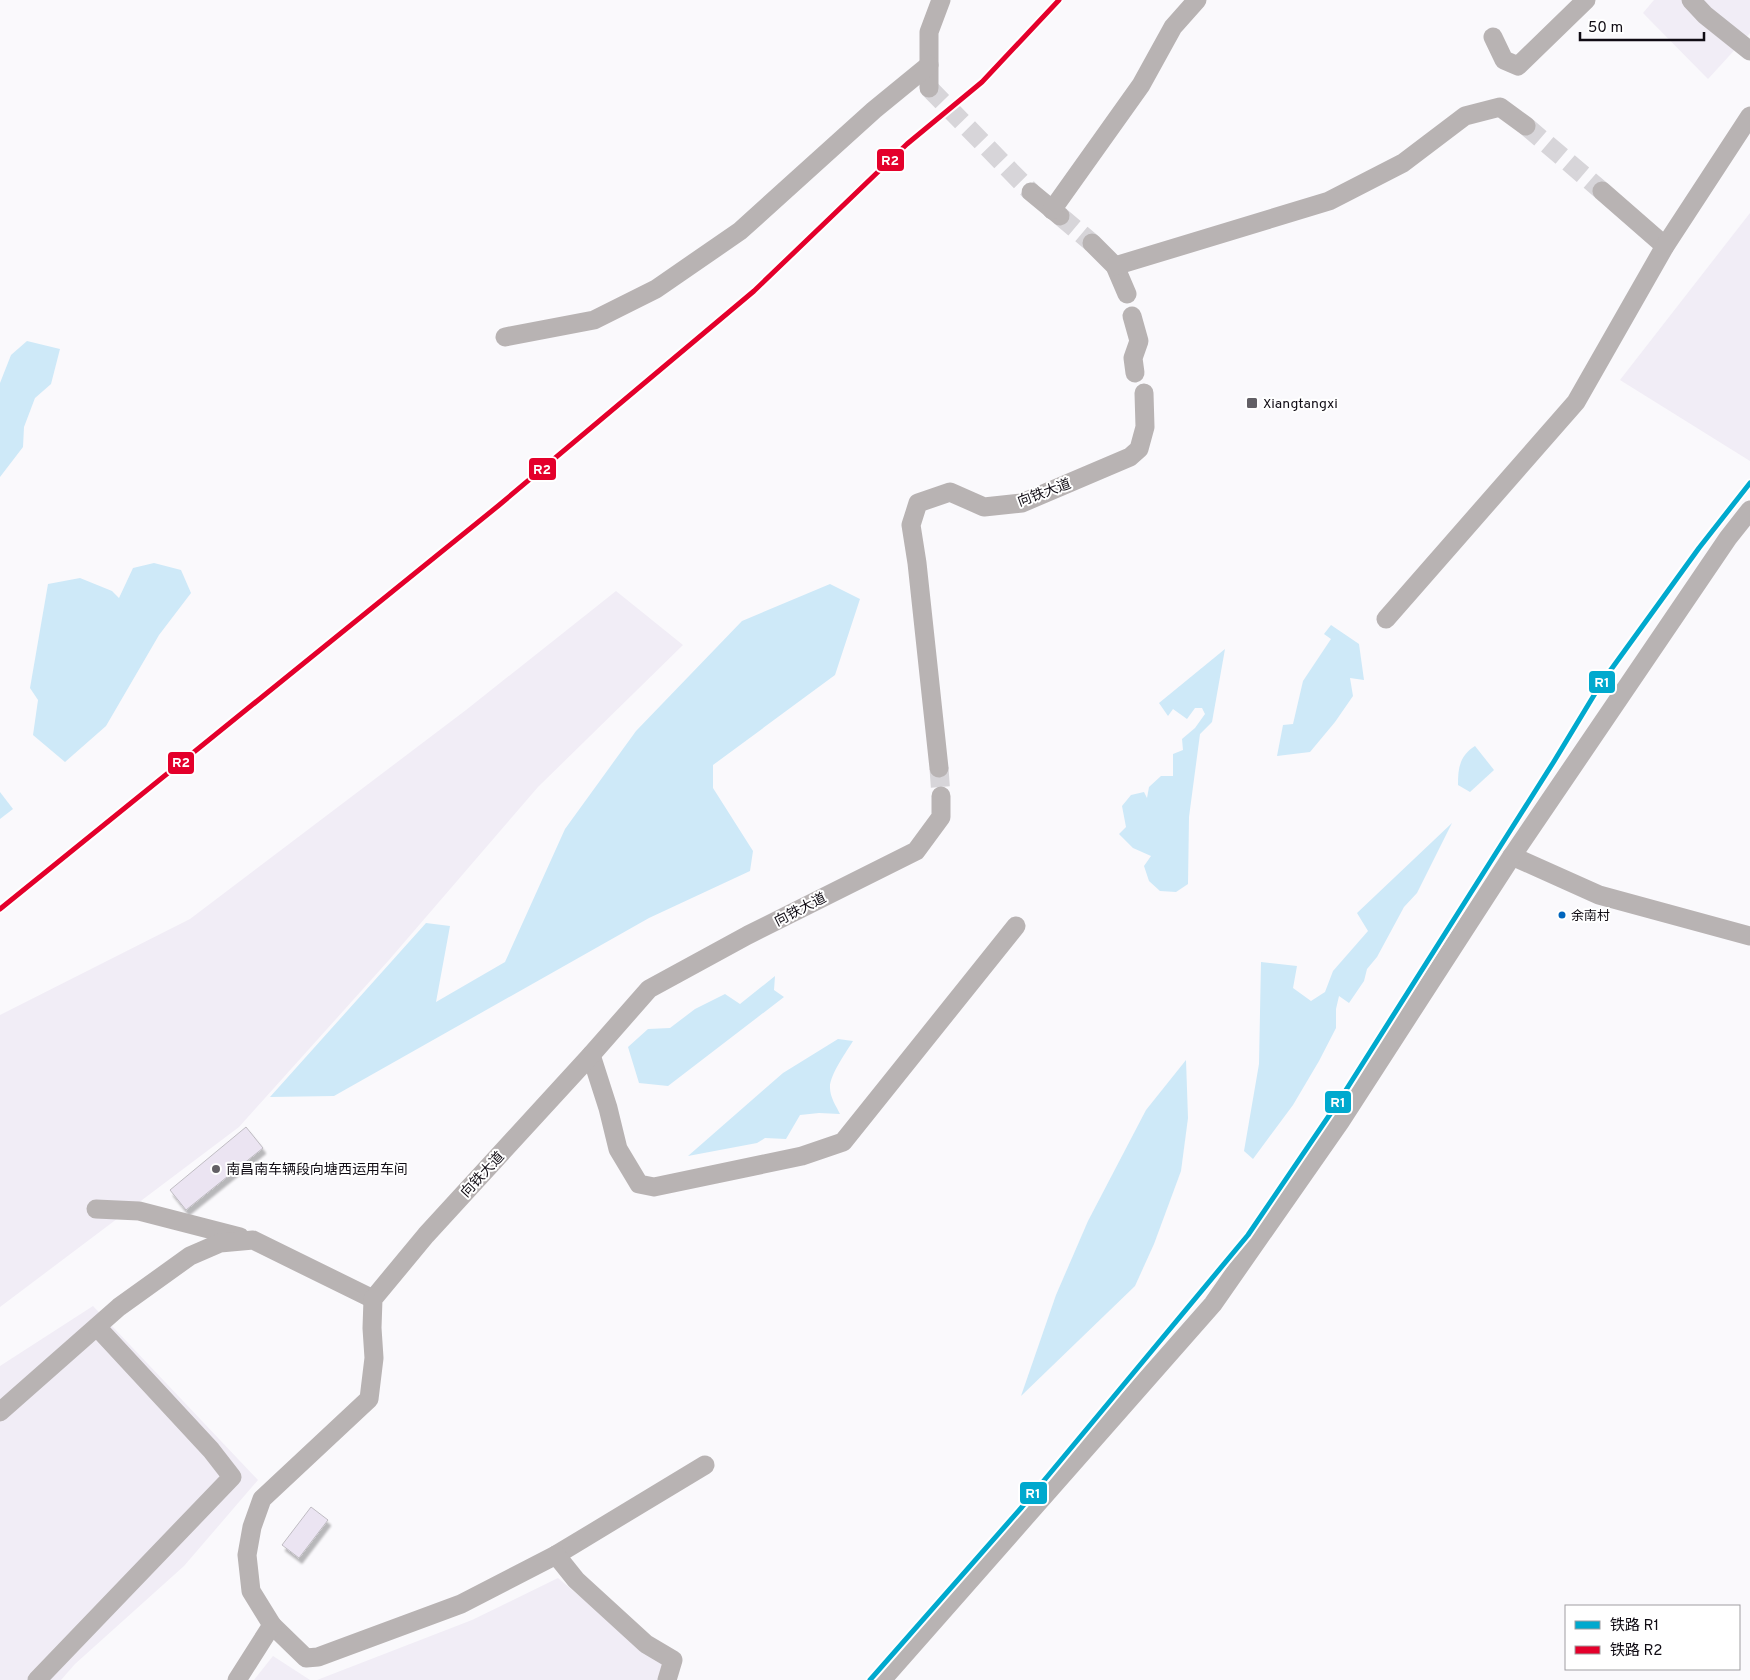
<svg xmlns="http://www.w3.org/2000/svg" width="1750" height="1680" font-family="Overpass,'Noto Sans SC',sans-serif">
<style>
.built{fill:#f1edf6}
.water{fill:#cee9f8}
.building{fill:#ebe4f2;stroke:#bfbcc2;filter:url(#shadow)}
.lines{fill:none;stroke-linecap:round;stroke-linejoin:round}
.minor-tunnel{stroke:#d7d5d9;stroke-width:19;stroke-dasharray:19 9;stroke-linecap:butt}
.minor{stroke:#b8b3b3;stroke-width:19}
.rail-1-casing{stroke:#fff;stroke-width:9}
.rail-2-casing{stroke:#fff;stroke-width:9}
.rail-1{stroke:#00a9ce;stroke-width:5}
.rail-2{stroke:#e4002b;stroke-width:5}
.poi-dot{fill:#625f65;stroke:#fff;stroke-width:2}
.bus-dot{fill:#0065bd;stroke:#fff;stroke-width:2}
.labels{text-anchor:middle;stroke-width:4;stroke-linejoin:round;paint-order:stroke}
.bus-label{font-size:13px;fill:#100c14;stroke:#fff;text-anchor:start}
.poi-label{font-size:14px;fill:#100c14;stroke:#fff;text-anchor:start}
.street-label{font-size:14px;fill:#100c14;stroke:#fff}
.line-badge{stroke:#fff;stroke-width:2}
.badge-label{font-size:14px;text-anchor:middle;font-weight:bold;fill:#fff}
</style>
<defs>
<filter id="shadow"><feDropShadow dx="3" dy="5.5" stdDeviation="1" flood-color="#0004"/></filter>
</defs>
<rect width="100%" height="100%" fill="#faf9fc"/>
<!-- built -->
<g class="built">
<path d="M1654 0H1750V33L1708 79 1643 13Z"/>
<path d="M1750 213V461L1620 380Z"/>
<path d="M616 591 683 645 538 787 389 960 239 1127 0 1307V1015L190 919 466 710Z"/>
<path d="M93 1306 258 1480 184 1566 75 1664 61 1680H0V1366Z"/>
<path d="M558 1578 653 1658 678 1668 676 1680H317L472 1620Z"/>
<path d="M273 1656 310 1680H254Z"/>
</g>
<!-- water -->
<g class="water">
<path d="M27 341 60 349 51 384 35 398 24 427 23 447 0 477V383L11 355Z"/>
<path d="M154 563 181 570 191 593 159 635 106 726 65 762 33 735 38 700 30 688 48 584 80 578 112 591 119 598 133 568Z"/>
<path d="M830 584 860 599 835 675 713 765V788L753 851 750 871 649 918 334 1096 270 1097 426 923 450 926 436 1002 505 962 565 829 636 731 742 621Z"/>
<path d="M1331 625 1359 644 1364 680 1350 678 1353 696 1335 722 1310 752 1277 756 1283 725 1293 724 1303 681 1331 639 1324 634Z"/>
<path d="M1225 649 1212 722 1200 734 1189 817 1188 884 1176 892 1160 891 1149 881 1144 866 1151 856 1133 848 1119 834 1126 827 1122 806 1131 795 1144 792 1147 798 1149 787 1161 776H1173V754L1183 750 1182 739 1195 728 1205 714 1202 708H1195L1187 719 1173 709 1168 716 1159 703Z"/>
<path d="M1475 746 1494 770 1470 792 1458 785C1458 769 1459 756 1475 746Z"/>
<path d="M0 792 13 809 0 819Z"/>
<path d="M1452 823 1417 893 1404 907 1377 957 1367 969 1364 981 1349 1003 1339 996 1336 1009V1028L1319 1061 1293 1105 1253 1159 1244 1151 1259 1064 1261 962 1297 966 1293 988 1311 1001 1325 992 1333 971 1368 931 1357 913Z"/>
<path d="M775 976 774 990 784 997 668 1086 639 1083 628 1047 648 1029 670 1028 695 1009 725 994 740 1004Z"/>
<path d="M838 1039 853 1041C847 1051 829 1076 830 1088 830 1097 836 1106 840 1114L819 1113 800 1115 786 1139 765 1138 757 1143 688 1156 783 1073Z"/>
<path d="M1186 1060 1188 1118 1181 1171 1154 1244 1135 1286 1021 1396 1056 1295 1088 1221 1146 1110Z"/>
</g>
<!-- building -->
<g class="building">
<path d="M246 1127 263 1148 186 1210 170 1190Z"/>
<path d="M311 1507 328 1520 299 1558 282 1545Z"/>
</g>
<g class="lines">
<!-- minor-tunnel -->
<g class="minor-tunnel">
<path d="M929 88 1031 192"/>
<path d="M1526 126 1602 191"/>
<path d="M1060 216 1092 243"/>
<path d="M939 768 941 796"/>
</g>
<!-- minor -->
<g class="minor">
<path d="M1691 0 1705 15 1750 51"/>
<path d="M1493 37 1504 60 1518 66 1586 0"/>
<path d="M929 88V32L941 0"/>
<path d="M1602 191 1665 246"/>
<path d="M1031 192 1060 216"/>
<path d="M1052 210 1141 85 1173 27 1197 0"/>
<path d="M1092 243 1115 266 1127 294"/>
<path d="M1115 266 1329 201 1403 163 1465 116 1500 107 1526 126"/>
<path d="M1132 316 1139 341 1133 358 1135 373"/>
<path d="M505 337 594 320 656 289 740 231 874 110 929 65"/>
<path d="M1386 619 1576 402 1665 246 1750 116"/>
<path d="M939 768 917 563 911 525 918 503 950 492 984 507 1022 503 1130 457 1139 449 1145 427 1144 393"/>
<path d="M1512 856 1599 895 1750 936"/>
<path d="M591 1055 608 1108 618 1149 639 1184 654 1187 802 1156 843 1142 1016 926"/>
<path d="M96 1209 139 1211 240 1237"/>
<path d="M0 1412 119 1307 190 1256 220 1243 253 1240 373 1299"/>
<path d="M556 1555 705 1465"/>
<path d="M272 1625 306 1658 318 1657 461 1604 556 1555 576 1580 646 1644 673 1660 667 1680"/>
<path d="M37 1680 232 1477 211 1450 97 1327"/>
<path d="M237 1680 272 1625 251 1591 247 1555 252 1527 262 1499 369 1399 374 1358 372 1328 373 1299 426 1235 591 1055 649 989 748 935 916 851 941 817V796"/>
<path d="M882 1680 1213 1304 1340 1122 1512 856 1728 538 1750 510"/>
</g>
<defs>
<path id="rail-1" d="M870 1680 1022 1507 1248 1235 1339 1101 1553 763 1602 682 1699 548 1750 483"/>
<path id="rail-2" d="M0 909 498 506 754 291 907 144 982 82 1059 0"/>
</defs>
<!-- rail-1 casing -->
<use href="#rail-1" class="rail-1-casing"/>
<!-- rail-2 casing -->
<use href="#rail-2" class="rail-2-casing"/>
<!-- rail-1 -->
<use href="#rail-1" class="rail-1"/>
<!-- rail-2 -->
<use href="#rail-2" class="rail-2"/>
</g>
<!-- markers -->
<g class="poi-dot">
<rect x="1246" y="397" width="12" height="12" rx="2.5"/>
<circle cx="216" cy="1169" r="5"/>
</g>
<circle class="bus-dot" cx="1562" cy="915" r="4.5"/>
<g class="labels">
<!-- bus labels -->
<g class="bus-label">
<text x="1571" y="920">余南村</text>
</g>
<!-- poi labels -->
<g class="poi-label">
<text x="1263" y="408">Xiangtangxi</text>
<text x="226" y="1174">南昌南车辆段向塘西运用车间</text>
</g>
<!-- street labels -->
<g class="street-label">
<text transform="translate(1044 492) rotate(-20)" y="5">向铁大道</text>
<text transform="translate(800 909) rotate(-27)" y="5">向铁大道</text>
<text transform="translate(482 1174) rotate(-47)" y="5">向铁大道</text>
</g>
</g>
<g class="line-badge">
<rect x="876" y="148" width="29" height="24" rx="5" fill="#e4002b"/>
<rect x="528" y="457" width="29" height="24" rx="5" fill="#e4002b"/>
<rect x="1588" y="670" width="28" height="24" rx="5" fill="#00a9ce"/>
<rect x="167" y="751" width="28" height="24" rx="5" fill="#e4002b"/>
<rect x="1324" y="1090" width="28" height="24" rx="5" fill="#00a9ce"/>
<rect x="1019" y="1481" width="29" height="24" rx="5" fill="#00a9ce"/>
</g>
<g class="badge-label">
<text x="890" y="165">R2</text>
<text x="542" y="474">R2</text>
<text x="1602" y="687">R1</text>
<text x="181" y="767">R2</text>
<text x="1338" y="1107">R1</text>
<text x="1033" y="1498">R1</text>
</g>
<!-- legend -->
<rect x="1565" y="1605" width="175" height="65" fill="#ffffff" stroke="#9f9ea1"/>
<rect x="1575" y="1621" width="25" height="8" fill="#00a9ce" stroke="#9f9ea1"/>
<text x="1610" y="1630" font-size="15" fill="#100c14">铁路 R1</text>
<rect x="1575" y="1646" width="25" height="8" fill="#e4002b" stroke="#9f9ea1"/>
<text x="1610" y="1655" font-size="15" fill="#100c14">铁路 R2</text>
<!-- scale -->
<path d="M1580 32v8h124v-8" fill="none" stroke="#100c14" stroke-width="2.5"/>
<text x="1588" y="32" font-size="15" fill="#100c14" stroke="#ffffff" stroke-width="4" paint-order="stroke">50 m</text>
</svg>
